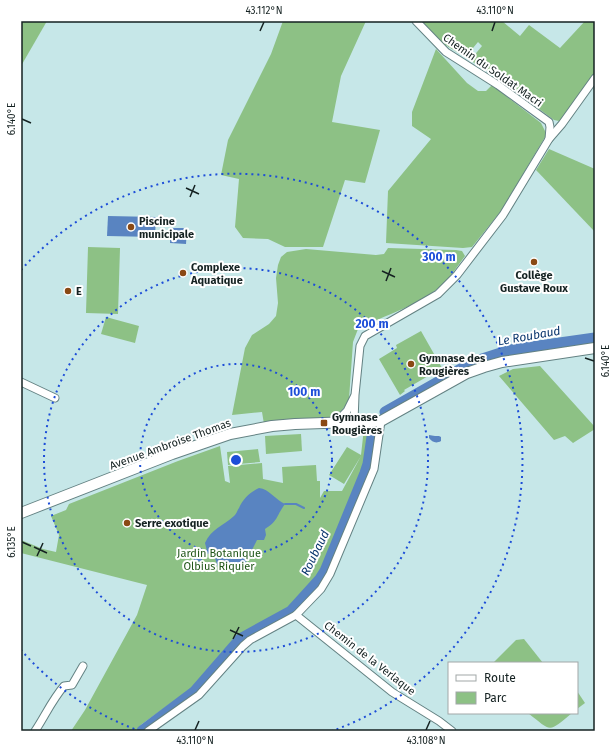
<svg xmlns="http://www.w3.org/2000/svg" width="616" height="752" font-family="'Fira Sans',sans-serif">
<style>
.green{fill:#8dc185;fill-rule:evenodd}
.water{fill:#5984c1}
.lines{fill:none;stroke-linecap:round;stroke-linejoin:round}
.stream{stroke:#5984c1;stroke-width:2}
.river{stroke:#5984c1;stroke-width:11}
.street-casing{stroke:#648283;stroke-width:9}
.secondary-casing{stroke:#648283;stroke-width:12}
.street{stroke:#fff;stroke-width:7}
.secondary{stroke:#fff;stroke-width:10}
.ticks{fill:none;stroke:#152222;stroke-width:1.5}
.ring{fill:none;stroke:#1d4ed8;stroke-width:2;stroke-dasharray:2 4}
.poi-dot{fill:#8a4914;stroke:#fff;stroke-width:1.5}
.labels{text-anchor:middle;stroke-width:4;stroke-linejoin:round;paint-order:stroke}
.street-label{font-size:11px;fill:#152222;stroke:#fff}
.poi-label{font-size:11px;font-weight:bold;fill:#152222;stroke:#fff;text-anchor:start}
.park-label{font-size:11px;fill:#205618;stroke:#fff}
.water-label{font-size:12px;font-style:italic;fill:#08346c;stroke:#fff}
.centre{fill:#1d4ed8;stroke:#fff;stroke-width:2}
.ring-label{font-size:12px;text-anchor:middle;font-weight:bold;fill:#1d4ed8;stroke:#fff;stroke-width:4;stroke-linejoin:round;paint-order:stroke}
.neatline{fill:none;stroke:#152222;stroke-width:1.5}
.ticks-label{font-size:10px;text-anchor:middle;fill:#152222}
</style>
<rect width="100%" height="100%" fill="#c6e7e8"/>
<!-- green -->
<g class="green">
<path d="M21 21H47L21 66Z"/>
<path d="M283 21H366L341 76 332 122 380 130 365 183 345 180 323 247H285L268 239 243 238 235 227 239 179 221 175 228 140 271 54Z"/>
<path d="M424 21H502L520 36 529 25 560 48 585 21H595V76L561 120 559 121 554 120 492 74 436 39 421 24ZM478 42 482 46 472 58 468 54Z"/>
<path d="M436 49 467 83 478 91H486L492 85 541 123 545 131V137L501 211 472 247 463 248 386 243 388 191 431 139 412 126V112Z"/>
<path d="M549 149 595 169V232L536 170Z"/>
<path d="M88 247 120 248 118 314 86 313Z"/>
<path d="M388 248 456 250 462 251 465 256C458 265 452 275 444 283 420 306 386 314 358 329L353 342 349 399C345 408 340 413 331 417L264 424 262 412 232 415 245 348 252 335 269 324 276 316 278 303 276 278 278 265 281 257 287 252 306 249 376 255 384 254Z"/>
<path d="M106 317 139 326 135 343 101 334Z"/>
<path d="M421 331 442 368 404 390 405 391 400 395 379 359 397 348 396 345Z"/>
<path d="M540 366 595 427V429L573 443 565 436 554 440 499 376 513 369Z"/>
<path d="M364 428H369L363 469 320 572 289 606 278 615 242 634 231 643 192 688 142 724 135 731H71L85 710 137 615 147 585 21 553V540L43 549 56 552 59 535 51 516 66 510 69 504 178 461 220 446 225 481 230 483 228 466 262 463 263 479 283 483 282 467 316 465 317 481H320V498L324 491H342L361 456 344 484 329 475 347 447 361 455Z"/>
<path d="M301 434 302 451 266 454 265 436Z"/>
<path d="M258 449 260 462 228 465 227 452Z"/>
<path d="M524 639 543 663H493L516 640Z"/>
<path d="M577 691 585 703 577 709Z"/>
<path d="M528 713H572C548 733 552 732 528 713Z"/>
</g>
<!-- water -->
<g class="water">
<path d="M108 216 156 217 155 237 107 236Z"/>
<path d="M171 228H187L186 244 170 243Z"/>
<path d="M429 435 435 436H439L441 437V441C436 444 432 442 429 438Z"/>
<path d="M259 488C269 489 276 500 285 504 276 516 279 520 265 529L266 535 264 540H257L245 564C242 565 240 565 238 565 231 565 226 570 218 567L215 558 210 553 207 554 205 552 207 551 205 543C211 529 223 526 234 516 237 513 237 511 239 508 243 499 250 492 259 488Z"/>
<path d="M199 551 202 557V561L196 562 193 561 195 555Z"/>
</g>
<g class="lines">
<!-- stream -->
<g class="stream">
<path d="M285 504H296L304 508"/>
<path d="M201 556 206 553"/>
</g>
<!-- river -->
<g class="river">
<path d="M385 412 473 362 510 350 595 338"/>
<path d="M142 731 194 692 240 639 291 611 320 579 325 571 365 473 368 464 373 430"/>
</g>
<defs>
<g id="street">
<path d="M549 139 562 124 595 78"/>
<path d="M21 382 55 398"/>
<path d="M336 422 347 411 354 397"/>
<path d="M354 422 355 395 360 346 365 336 438 294 457 275 503 215 549 139 550 127 549 122 498 85 446 52 416 21"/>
<path d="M296 615 392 692 439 721 452 731"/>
<path d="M35 731C45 716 52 700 64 686L72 685 83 666"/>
<path d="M148 731 199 695 243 646 250 640 296 615 321 589 330 574 374 469 381 421"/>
</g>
<path id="secondary" d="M21 513 172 454 230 434 272 426 295 424 381 421 467 373 484 367 502 362 595 348"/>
</defs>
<!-- street casing -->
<use href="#street" class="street-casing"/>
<!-- secondary casing -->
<use href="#secondary" class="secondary-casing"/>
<!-- street -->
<use href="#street" class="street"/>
<!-- secondary -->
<use href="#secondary" class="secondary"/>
</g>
<!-- ticks -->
<path class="ticks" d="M260 31 264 22M492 31 495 22M22 119 31 123M186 188 199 194M190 197 195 185M382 271 395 277M386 281 391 268M585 358 594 361M22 542 31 546M34 547 47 553M37 556 43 543M230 630 243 636M233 639 239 627M195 730 199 721M426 730 430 721"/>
<!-- distance rings -->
<g class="ring">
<circle cx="236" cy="460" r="96"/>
<circle cx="236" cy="460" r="192"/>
<path d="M140 731A287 287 0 0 1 21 650M21 270A287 287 0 1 1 332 731"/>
</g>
<!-- markers -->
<g class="poi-dot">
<circle cx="131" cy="227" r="4"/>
<circle cx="534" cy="262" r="4"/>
<circle cx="183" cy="273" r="4"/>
<circle cx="68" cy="291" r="4"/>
<circle cx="411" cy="364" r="4"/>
<rect x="320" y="419" width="8" height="8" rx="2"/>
<circle cx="127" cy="523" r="4"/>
</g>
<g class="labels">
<!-- street labels -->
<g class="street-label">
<text transform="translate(493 70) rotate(35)" y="4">Chemin du Soldat Macri</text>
<text transform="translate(170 444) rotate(-20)" y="4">Avenue Ambroise Thomas</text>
<text transform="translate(370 658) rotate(38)" y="4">Chemin de la Verlaque</text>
</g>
<!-- poi labels -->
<g class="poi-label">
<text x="139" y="225">Piscine<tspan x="139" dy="13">municipale</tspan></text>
<text x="191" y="271">Complexe<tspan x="191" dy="13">Aquatique</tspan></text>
<text x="534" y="279" text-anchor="middle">Collège<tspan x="534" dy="13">Gustave Roux</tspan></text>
<text x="76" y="295">E</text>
<text x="419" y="362">Gymnase des<tspan x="419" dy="13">Rougières</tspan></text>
<text x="332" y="421">Gymnase<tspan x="332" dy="13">Rougières</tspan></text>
<text x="135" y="527">Serre exotique</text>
</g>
<!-- park labels -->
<g class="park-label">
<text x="219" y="557">Jardin Botanique<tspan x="219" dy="13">Olbius Riquier</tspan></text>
</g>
<!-- water labels -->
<g class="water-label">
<text transform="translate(529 336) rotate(-10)" y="4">Le Roubaud</text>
<text transform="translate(315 553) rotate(-64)" y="4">Roubaud</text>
</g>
</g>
<circle cx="236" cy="460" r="6" class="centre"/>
<g class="ring-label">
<text x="439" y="261">300 m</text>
<text x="372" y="328">200 m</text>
<text x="304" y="396">100 m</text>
</g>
<!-- border -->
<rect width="616" height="752" fill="none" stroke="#ffffff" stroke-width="44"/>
<!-- legend -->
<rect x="448" y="662" width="130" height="52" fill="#ffffff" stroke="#a1a7a7"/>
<rect x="456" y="675" width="20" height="6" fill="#ffffff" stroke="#a1a7a7"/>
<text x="484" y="682" font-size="12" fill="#152222">Route</text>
<rect x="456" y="692" width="20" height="12" fill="#8dc185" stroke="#a1a7a7"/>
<text x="484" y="702" font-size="12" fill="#152222">Parc</text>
<rect x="22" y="22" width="572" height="708" class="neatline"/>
<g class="ticks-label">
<text x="264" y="14">43.112°N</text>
<text x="495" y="14">43.110°N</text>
<text transform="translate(11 119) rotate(-90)" y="4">6.140°E</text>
<text transform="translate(605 361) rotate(-90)" y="4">6.140°E</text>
<text transform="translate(11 542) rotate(-90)" y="4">6.135°E</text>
<text x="195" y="744">43.110°N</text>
<text x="426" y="744">43.108°N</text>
</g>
</svg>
